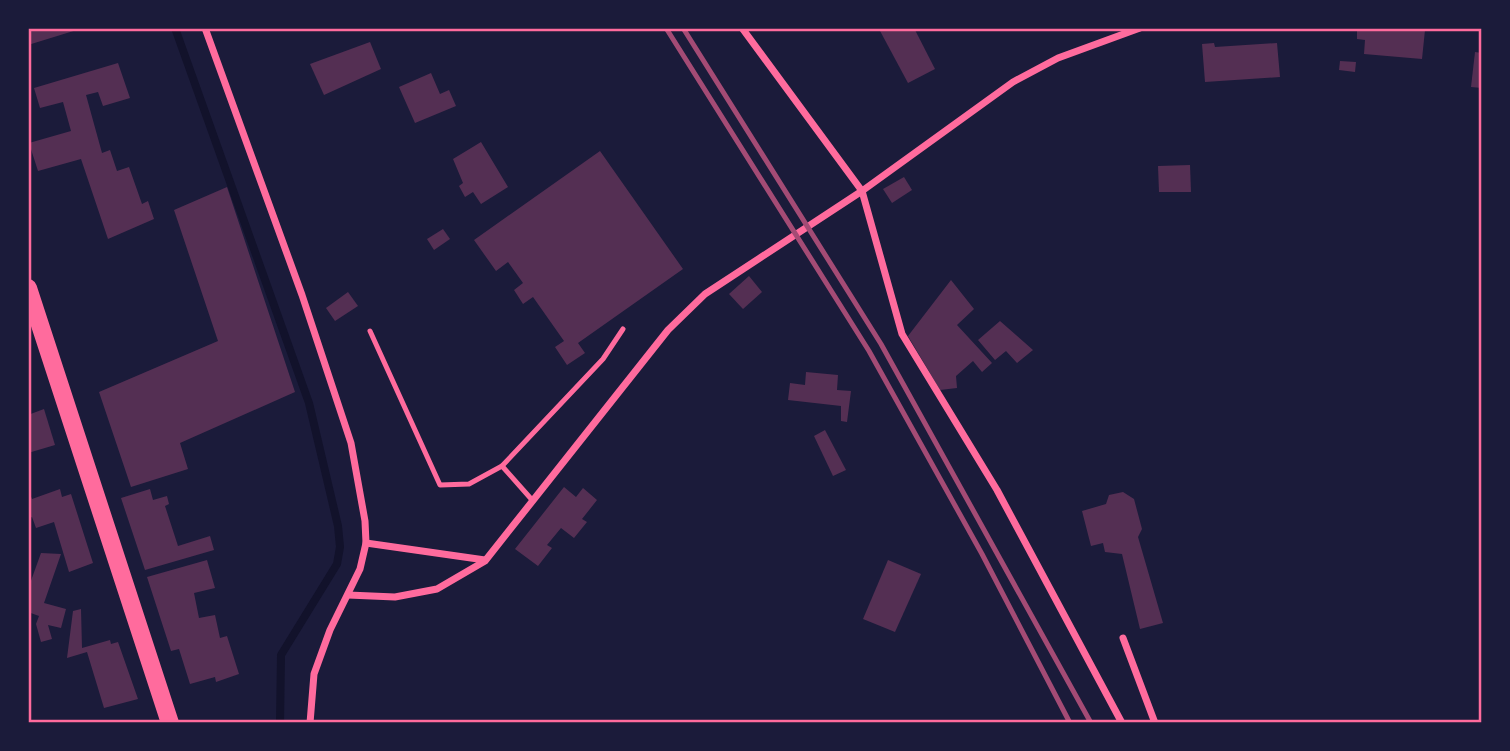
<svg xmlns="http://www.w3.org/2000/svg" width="1510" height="751" font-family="'PT Sans',sans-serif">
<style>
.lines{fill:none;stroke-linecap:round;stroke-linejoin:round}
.stream{stroke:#12122b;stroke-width:8}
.building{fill:#542f53}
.service{stroke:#ff6b9d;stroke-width:5}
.minor{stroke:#ff6b9d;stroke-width:7}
.primary{stroke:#ff6b9d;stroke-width:18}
.rail{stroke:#a44b75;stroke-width:5}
.neatline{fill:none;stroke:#ff6b9d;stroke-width:2.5}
</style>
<rect width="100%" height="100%" fill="#1b1b3a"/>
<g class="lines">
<!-- stream -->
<path class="stream" d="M175 28 309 403 338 526 340 547 337 564 281 655 280 723"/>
</g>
<!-- building -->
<g class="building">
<path d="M28 28H80V29L28 45Z"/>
<path d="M914 28 935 69 908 83 879 29Z"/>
<path d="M1366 28 1425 30 1422 59 1364 54 1365 40 1357 39V30L1366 31Z"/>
<path d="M370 42 381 69 324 95 310 64Z"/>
<path d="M1214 43 1215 47 1277 43 1280 77 1205 82 1202 44Z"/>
<path d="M1475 52 1482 53V88L1471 87Z"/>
<path d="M1340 61 1356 62 1355 72 1339 70Z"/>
<path d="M118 63 130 98 103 106 98 92 86 95 102 153 110 150 117 171 129 167 142 204 148 201 154 219 108 239 81 159 38 171 29 143 71 131 63 102 40 108 34 88Z"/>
<path d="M431 73 440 94 449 90 456 106 415 123 399 87Z"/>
<path d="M481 142 508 187 481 204 473 192 465 197 459 186 463 183 453 159Z"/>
<path d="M600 151 683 269 578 343 585 353 567 365 555 347 564 341 533 297 523 304 514 290 523 283 508 262 496 271 474 240Z"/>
<path d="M1190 165 1191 192H1159L1158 166Z"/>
<path d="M904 177 912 190 892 203 883 189Z"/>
<path d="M227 187 295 392 180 443 188 469 131 487 99 392 218 341 174 210Z"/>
<path d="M443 229 450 239 434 250 427 239Z"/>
<path d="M749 276 762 292 743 309 729 294Z"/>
<path d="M951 280 974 309 957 325 992 363 982 372 973 361 956 376 957 388 940 390 908 336Z"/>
<path d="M348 292 358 306 335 321 326 308Z"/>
<path d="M1000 321 1033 350 1017 363 1006 351 995 360 978 340Z"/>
<path d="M806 372 838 375 837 390 851 391 847 422 841 421V406L788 400 790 383 805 385Z"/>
<path d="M44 409 55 445 28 453V415Z"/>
<path d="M825 430 846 470 833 476 814 436Z"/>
<path d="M564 487 576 497 583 488 597 500 582 519 587 522 574 538 561 528 547 545 552 548 538 566 515 549Z"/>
<path d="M60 489 62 497 71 494 93 563 69 572 54 522 36 528 32 517 28 519V490L32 499Z"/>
<path d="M150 489 153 500 167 496 169 504 165 506 178 546 210 536 214 550 145 570 121 498Z"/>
<path d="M1123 492 1134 499 1142 529 1138 537 1163 623 1140 629 1122 554 1105 552 1103 543 1091 546 1082 511 1106 504 1109 495Z"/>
<path d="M41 553 61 554 44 603 66 609 61 628 48 625 52 639 41 642 36 624 39 616 28 612V589Z"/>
<path d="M207 560 215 588 194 593 199 618 215 615 220 638 227 636 239 674 216 682 215 677 190 684 179 649 171 651 147 577Z"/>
<path d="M888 560 921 574 895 632 863 619Z"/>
<path d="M81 609 82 648 110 640 111 644 118 642 138 699 104 708 87 652 67 658 73 611Z"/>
</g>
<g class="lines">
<!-- service -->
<g class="service">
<path d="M370 331 440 485 469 484 502 466 533 501"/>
<path d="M502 466 603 359 623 329"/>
</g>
<!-- minor -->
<g class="minor">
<path d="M205 28 302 295 351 443 365 521 366 543 360 569 330 630 314 674 310 723"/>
<path d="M742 28 862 191 902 334 997 490 1122 723"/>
<path d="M366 543 485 560"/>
<path d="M348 595 395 597 437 589 485 561 668 330 705 294 862 191 1013 82 1058 58 1140 28"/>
<path d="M1123 638 1155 723"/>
</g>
<!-- primary -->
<path class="primary" d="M28 288 170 723"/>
<!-- rail -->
<g class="rail">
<path d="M666 28 869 351 982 554 1070 723"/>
<path d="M683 28 881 344 1091 723"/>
</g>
</g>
<!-- border -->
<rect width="1510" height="751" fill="none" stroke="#1b1b3a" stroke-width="60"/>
<rect x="30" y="30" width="1450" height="691" class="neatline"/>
</svg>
